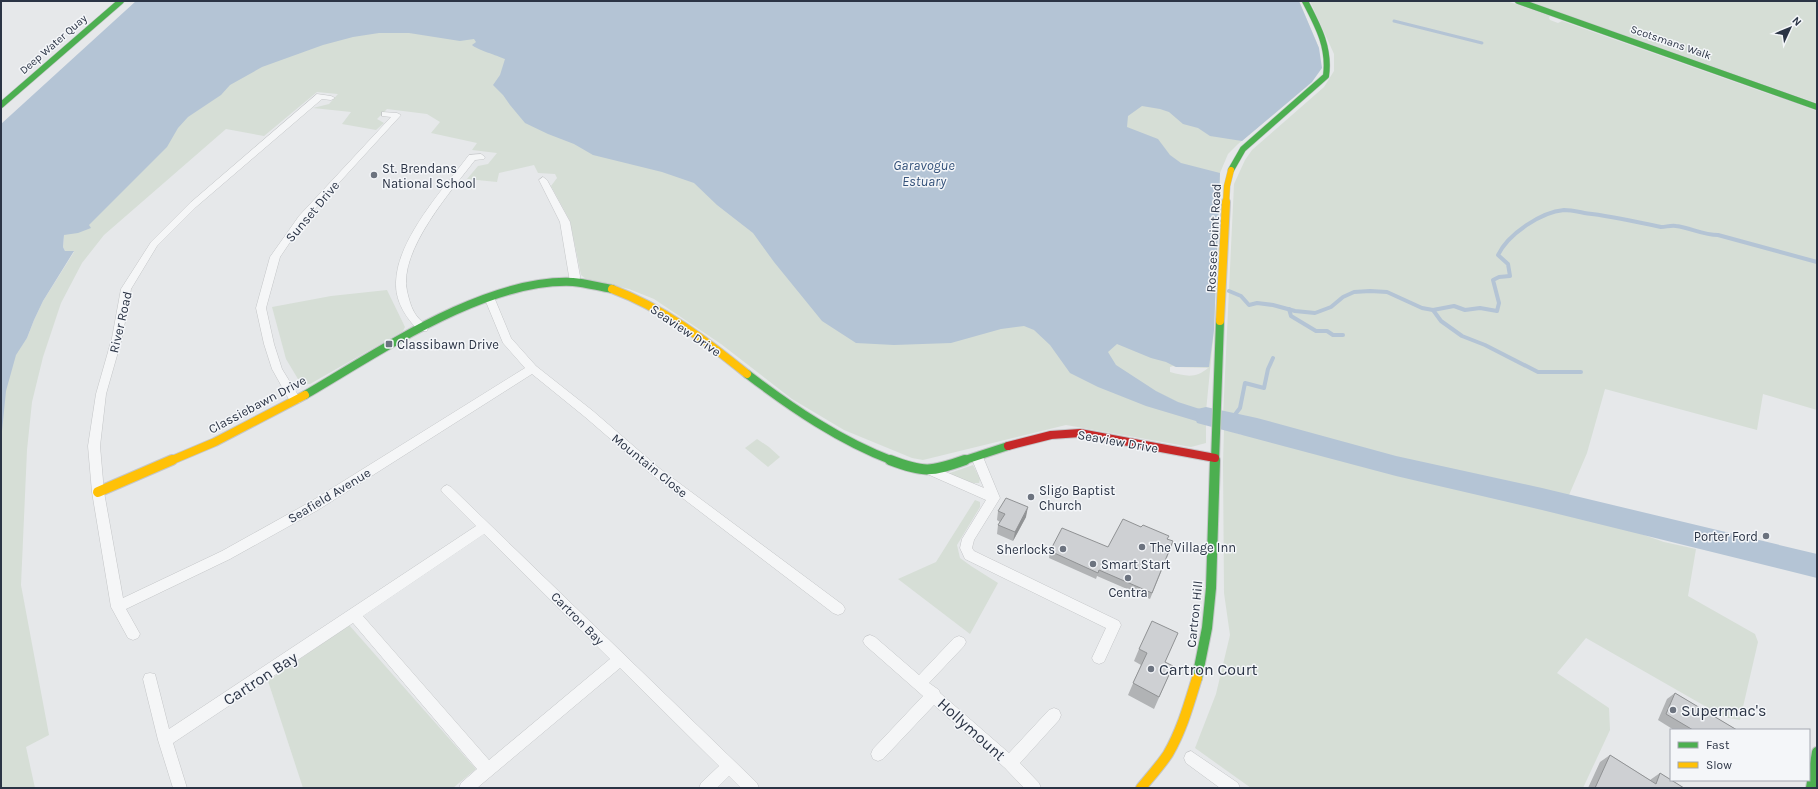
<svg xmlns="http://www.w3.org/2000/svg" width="1818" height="789" viewBox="0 0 1818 789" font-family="Karla,sans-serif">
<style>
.green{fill:#d6ded6;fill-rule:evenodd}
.water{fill:#b4c4d5}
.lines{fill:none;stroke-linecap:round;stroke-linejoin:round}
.stream-far1{stroke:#b4c4d5;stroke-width:3}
.stream{stroke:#b4c4d5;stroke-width:4}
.river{fill:#b4c4d5;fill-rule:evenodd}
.street-casing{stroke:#c4c6c8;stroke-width:1}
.fast-far2-casing{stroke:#c4c6c8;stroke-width:7}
.fast-far1-casing{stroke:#c4c6c8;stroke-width:10}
.fast-casing{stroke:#c4c6c8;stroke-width:12}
.slow-far2-casing{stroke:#c4c6c8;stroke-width:7}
.slow-far1-casing{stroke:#c4c6c8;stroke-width:10}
.slow-casing{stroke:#c4c6c8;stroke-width:12}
.jam-casing{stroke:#c4c6c8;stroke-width:10}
.street{fill:#f5f6f7;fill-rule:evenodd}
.fast-far2{stroke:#4caf50;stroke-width:6}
.fast-far1{stroke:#4caf50;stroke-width:8}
.fast{stroke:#4caf50;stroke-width:10}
.slow-far2{stroke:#ffc107;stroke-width:6}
.slow-far1{stroke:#ffc107;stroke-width:8}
.slow{stroke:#ffc107;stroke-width:10}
.jam{stroke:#c62828;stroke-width:8}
.wall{fill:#b1b3b5}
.shaded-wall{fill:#909294}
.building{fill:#ced0d3;stroke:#909294}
.poi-dot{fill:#6c737f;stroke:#f4f6f9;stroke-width:1.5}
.labels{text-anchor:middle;stroke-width:3;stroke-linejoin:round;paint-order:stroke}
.far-street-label{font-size:11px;fill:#2b3445;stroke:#f4f6f9}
.poi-label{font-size:13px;fill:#2b3445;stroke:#f4f6f9;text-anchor:start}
.street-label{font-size:13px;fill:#2b3445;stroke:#f4f6f9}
.water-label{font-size:14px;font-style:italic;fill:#34527a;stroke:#f4f6f9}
.near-poi-label{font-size:16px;fill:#2b3445;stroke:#f4f6f9;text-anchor:start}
.near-street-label{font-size:16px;fill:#2b3445;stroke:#f4f6f9}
</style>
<rect width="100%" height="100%" fill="#e6e8ea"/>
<!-- green -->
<g class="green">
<path d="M259,1H1299L1319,48L1312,82L1238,144L1228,154L1220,173L1214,330L1206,411V443L1191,447L1066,425L923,460L912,458L844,430L792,399L721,344L654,299L629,289L586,279L581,275L570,221L551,186L557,178L555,174L538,173L534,165L499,173L497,182L467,179L478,166L488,164L497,153L472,150L477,143L431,133L440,122L427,114L387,109L377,119L384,123L376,130L342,124L351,112L313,108L329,104L338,94L317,92L264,136L226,129L104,235L82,263L61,303L43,357L32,402L27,450L21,585L49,735L26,747L35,788H1V375L27,338L34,320L43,301L74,252L65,251L63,247L64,235ZM1173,366L1176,367L1208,368C1195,379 1186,376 1170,372V367Z"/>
<polygon points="1310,1 1507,1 1550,16 1549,18 1550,20 1558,23 1562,21 1817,111 1817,410 1763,394 1757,430 1605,389 1587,453 1569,495 1562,500 1391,463 1283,429 1274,429 1223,417 1234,184 1245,160 1252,150 1324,87 1334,71 1334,54"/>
<polygon points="1525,1 1817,1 1817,103"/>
<polygon points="387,290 405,327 403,331 310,384 301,384 286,359 272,307 331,296"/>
<polygon points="1224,429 1242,435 1254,433 1329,454 1357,464 1380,467 1440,482 1578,512 1664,542 1696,549 1688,596 1755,634 1758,642 1740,720 1724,717 1586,638 1557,673 1609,708 1610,730 1583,788 1251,788 1195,748 1216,694 1230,635 1224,593 1223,463"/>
<polygon points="757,439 769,447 780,457 768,467 745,448"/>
<polygon points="973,465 980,479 979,483 973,483 947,474"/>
<polygon points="975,500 980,502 980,507 957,545 960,558 971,566 998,583 970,634 898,579 936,562"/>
<polygon points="349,625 476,769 453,788 303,788 268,681"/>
</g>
<!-- water -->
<path class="water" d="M136,1H1299L1319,48L1322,68L1312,82L1242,141L1210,136L1198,128L1183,124L1169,112L1160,109L1142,106L1128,116L1127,127L1158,139L1170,155L1181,163L1220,173L1214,330L1209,367H1176L1166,362L1151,358L1117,344L1108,352L1116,365L1156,391L1178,402L1206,411V424L1146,406L1098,387L1070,373L1050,345L1034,330L1024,326L1001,329L951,343L894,345L856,343L822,321L774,262L753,233L717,205L694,183L662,172L593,155L574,144L548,134L525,123L510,105L503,95L493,85L500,75L505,59C498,56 476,49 472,45L476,42L474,39L460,41L409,33H379L353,37L323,45L262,67L230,85L221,95L188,117L178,128L167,147L89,225L91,228L78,233L64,235L63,247L65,251H74L43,301L34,320L27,338L16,355L6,391L1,441V124Z"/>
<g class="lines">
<!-- stream-far1 -->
<polyline class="stream-far1" points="1394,21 1482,43"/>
<!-- stream -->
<g class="stream">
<path d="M1229,291L1241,296L1249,305L1257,303L1273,305L1295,311L1315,313L1331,307L1343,297L1354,292L1370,291L1387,292L1422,308L1433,310L1454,306L1465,310L1480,308L1497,311L1499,303L1493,280L1499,277L1510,276L1508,264L1498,255C1508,234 1541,212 1564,210C1573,210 1583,213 1592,214C1615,217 1638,222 1661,227C1666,227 1671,225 1676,226C1691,228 1703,235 1718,235L1817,262"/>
<polyline points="1289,309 1291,316 1316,331 1327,331 1333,335 1343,335"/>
<polyline points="1433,310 1441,321 1462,336 1485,345 1538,372 1581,372"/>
<polyline points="1230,421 1240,408 1245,383 1264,388 1268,369 1273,358"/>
</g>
<!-- river -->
<polygon class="river" points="1206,407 1257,418 1396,456 1542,488 1817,554 1817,578 1542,510 1396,476 1197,423 1194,416 1197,409"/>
<defs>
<g id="street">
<polygon points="317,94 331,96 335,98 331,100 322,99 196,207 157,246 131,289 122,338 106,394 100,446 104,492 123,598 222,551 310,502 525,368 503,343 484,297 489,294 494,297 511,338 536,366 593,411 659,468 843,605 845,609 843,613 838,615 833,613 651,474 585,417 532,374 318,510 230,559 126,609 140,634 138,638 133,640 128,638 111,607 92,492 88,446 96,394 112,338 121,289 151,242 190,203"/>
<polygon points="382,112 397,113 401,115 305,220 280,257 266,308 274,344 282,369 301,400 299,403 291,403 272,369 264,344 256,308 270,257 299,216 391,117 382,116"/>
<path d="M481,154L485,157L484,159L475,160C452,190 398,251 407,291C409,299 411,308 416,315C419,320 425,323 428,328L427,331H419C406,318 395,301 396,282C397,239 444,188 469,155Z"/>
<polygon points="543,177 547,180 570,222 580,276 579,284 575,285 570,282 560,222 539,180"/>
<polygon points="977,452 981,454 983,457 1000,498 974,540 972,548 974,551 1119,621 1121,625 1104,662 1099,664 1094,662 1092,658 1106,628 965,559 960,548 962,539 986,500 925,473 923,470 925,467 929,465 984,488 971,457 973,454"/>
<path d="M447,485L451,487L757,783L759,788H741L729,776L717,788H699L701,783L719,766L620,668L477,788H459L461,783L477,769L353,623L173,743L187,788H173L158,740L143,679L145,674L150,673L155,674L169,729L476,526L443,493L441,490L443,487ZM484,534L610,659L489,760L363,616Z"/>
<polygon points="870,635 875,637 919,675 954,638 959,636 964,638 966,642 964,646 929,683 939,690 940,693 1009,753 1049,710 1054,708 1059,710 1061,715 1059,720 1020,763 1039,783 1041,788 1024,788 1005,768 934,705 883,759 878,761 873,759 871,754 873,749 923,696 865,645 863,641 865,637"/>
<polygon points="1191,751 1238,783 1240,788 1220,788 1186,763 1184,758 1186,753"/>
</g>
<g id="fast-far2">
<polyline points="1518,1 1817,107"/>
<polyline points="1,105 121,1"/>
<path d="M1231,170L1243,149L1326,76C1330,48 1318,26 1305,1"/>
</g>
<g id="fast-far1">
<path d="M747,374C792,408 840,441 893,461"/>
<path d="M305,395C379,352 485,278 573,282C586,283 599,287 612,289"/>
<polyline points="962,461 1008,446"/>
<polyline points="1215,461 1220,321"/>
</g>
<g id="fast">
<path d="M890,460C924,473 931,472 965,460"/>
<polyline points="1197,678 1207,628 1211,588 1215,460"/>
<polyline points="1811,788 1817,752"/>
</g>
<polyline id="slow-far2" points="1226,203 1227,186 1231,170"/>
<g id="slow-far1">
<path d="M612,289C663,308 705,340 747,374"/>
<polyline points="1220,321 1226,202"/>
<polyline points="170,461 215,442 305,395"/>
</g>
<g id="slow">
<polyline points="98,492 172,460"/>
<path d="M1141,788C1150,777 1160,766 1168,754C1182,730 1189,704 1197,678"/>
</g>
<polyline id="jam" points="1008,446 1051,435 1080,433 1215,458"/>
</defs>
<!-- street casing -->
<use href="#street" class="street-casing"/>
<!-- fast-far2 casing -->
<use href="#fast-far2" class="fast-far2-casing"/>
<!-- fast-far1 casing -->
<use href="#fast-far1" class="fast-far1-casing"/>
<!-- fast casing -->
<use href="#fast" class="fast-casing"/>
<!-- slow-far2 casing -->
<use href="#slow-far2" class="slow-far2-casing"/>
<!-- slow-far1 casing -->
<use href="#slow-far1" class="slow-far1-casing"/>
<!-- slow casing -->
<use href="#slow" class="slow-casing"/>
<!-- jam casing -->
<use href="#jam" class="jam-casing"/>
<!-- street -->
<use href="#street" class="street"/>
<!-- fast-far2 -->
<use href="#fast-far2" class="fast-far2"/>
<!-- fast-far1 -->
<use href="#fast-far1" class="fast-far1"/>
<!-- fast -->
<use href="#fast" class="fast"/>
<!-- slow-far2 -->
<use href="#slow-far2" class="slow-far2"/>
<!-- slow-far1 -->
<use href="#slow-far1" class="slow-far1"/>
<!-- slow -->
<use href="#slow" class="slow"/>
<!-- jam -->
<use href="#jam" class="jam"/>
</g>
<!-- wall -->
<g class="wall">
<polygon points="998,511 1026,517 1013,541 997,534 998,525 1000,522 997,520"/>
<polygon points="1168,539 1171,548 1150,599 1097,576 1096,579 1049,558 1050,551 1108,547"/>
<polygon points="1139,649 1173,666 1154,709 1128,695 1141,665 1134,661"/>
<polygon points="1675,693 1737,730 1674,730 1658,720 1667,699"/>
<polygon points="1610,755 1650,780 1660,773 1684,788 1588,788 1600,762"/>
</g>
<!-- shaded-wall -->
<polygon class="shaded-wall" points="1028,507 1026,517 1013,541 1015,532"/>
<!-- building -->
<g class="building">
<polygon points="1006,498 1028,507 1015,532 998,525 1005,514 998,511"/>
<polygon points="1123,519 1141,527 1143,525 1169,536 1167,539 1173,541 1152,593 1099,570 1098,573 1050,551 1062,528 1108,547"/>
<polygon points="1152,621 1178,633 1165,662 1173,666 1159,697 1133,683 1147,653 1139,649"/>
<polygon points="1675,693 1737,730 1693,730 1666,714"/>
<polygon points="1610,755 1656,784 1660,773 1684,788 1595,788"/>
</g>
<!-- markers -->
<g class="poi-dot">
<circle cx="374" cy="175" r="4"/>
<rect x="385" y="340" width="8" height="8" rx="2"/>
<circle cx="1031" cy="497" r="4"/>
<circle cx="1766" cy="536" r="4"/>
<circle cx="1142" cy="547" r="4"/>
<circle cx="1063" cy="549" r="4"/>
<circle cx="1093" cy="564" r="4"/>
<circle cx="1128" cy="578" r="4"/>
<circle cx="1151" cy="669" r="4"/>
<circle cx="1673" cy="710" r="4"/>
</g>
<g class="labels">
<!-- far-street labels -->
<g class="far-street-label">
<text transform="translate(1671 42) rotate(19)" y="4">Scotsmans Walk</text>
<text transform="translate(53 44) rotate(-41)" y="4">Deep Water Quay</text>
</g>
<!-- poi labels -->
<g class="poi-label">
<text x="382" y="173">St. Brendans<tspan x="382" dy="15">National School</tspan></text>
<text x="397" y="349">Classibawn Drive</text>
<text x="1039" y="495">Sligo Baptist<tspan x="1039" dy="15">Church</tspan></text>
<text x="1758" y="541" text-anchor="end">Porter Ford</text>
<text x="1150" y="552">The Village Inn</text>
<text x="1055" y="554" text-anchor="end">Sherlocks</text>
<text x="1101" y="569">Smart Start</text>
<text x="1128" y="597" text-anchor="middle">Centra</text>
</g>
<!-- street labels -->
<g class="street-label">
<text transform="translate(312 211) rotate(-50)" y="5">Sunset Drive</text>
<text transform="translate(1213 238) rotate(-87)" y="5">Rosses Point Road</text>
<text transform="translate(120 322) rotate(-77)" y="5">River Road</text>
<text transform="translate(686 330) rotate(34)" y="5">Seaview Drive</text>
<text transform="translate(257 404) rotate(-28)" y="5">Classiebawn Drive</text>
<text transform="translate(1118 441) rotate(10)" y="5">Seaview Drive</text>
<text transform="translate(650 465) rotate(39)" y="5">Mountain Close</text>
<text transform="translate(329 495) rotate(-31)" y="5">Seafield Avenue</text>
<text transform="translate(1194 614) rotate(-84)" y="5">Cartron Hill</text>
<text transform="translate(578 618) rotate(45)" y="5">Cartron Bay</text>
</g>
<!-- water labels -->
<g class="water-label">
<text x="924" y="170">Garavogue<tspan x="924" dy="16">Estuary</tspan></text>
</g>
<!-- near-poi labels -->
<g class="near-poi-label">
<text x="1159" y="675">Cartron Court</text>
<text x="1681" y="716">Supermac's</text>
</g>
<!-- near-street labels -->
<g class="near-street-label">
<text transform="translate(260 678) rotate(-33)" y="6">Cartron Bay</text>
<text transform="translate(972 729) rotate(42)" y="6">Hollymount</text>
</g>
</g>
<!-- border -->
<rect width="1818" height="789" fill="none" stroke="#2b3445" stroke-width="4"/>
<!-- legend -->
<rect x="1670" y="729" width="140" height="52" fill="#f4f6f9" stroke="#a4a8b1"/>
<rect x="1678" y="742" width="20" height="6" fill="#4caf50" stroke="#a4a8b1"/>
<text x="1706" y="749" font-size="12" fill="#2b3445">Fast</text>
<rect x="1678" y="762" width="20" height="6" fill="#ffc107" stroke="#a4a8b1"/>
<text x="1706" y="769" font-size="12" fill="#2b3445">Slow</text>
<!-- north arrow -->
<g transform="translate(1790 28) rotate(46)" stroke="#f4f6f9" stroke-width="3" paint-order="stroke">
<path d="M0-3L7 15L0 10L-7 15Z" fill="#2b3445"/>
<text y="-6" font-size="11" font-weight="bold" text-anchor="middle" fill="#2b3445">N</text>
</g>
</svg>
